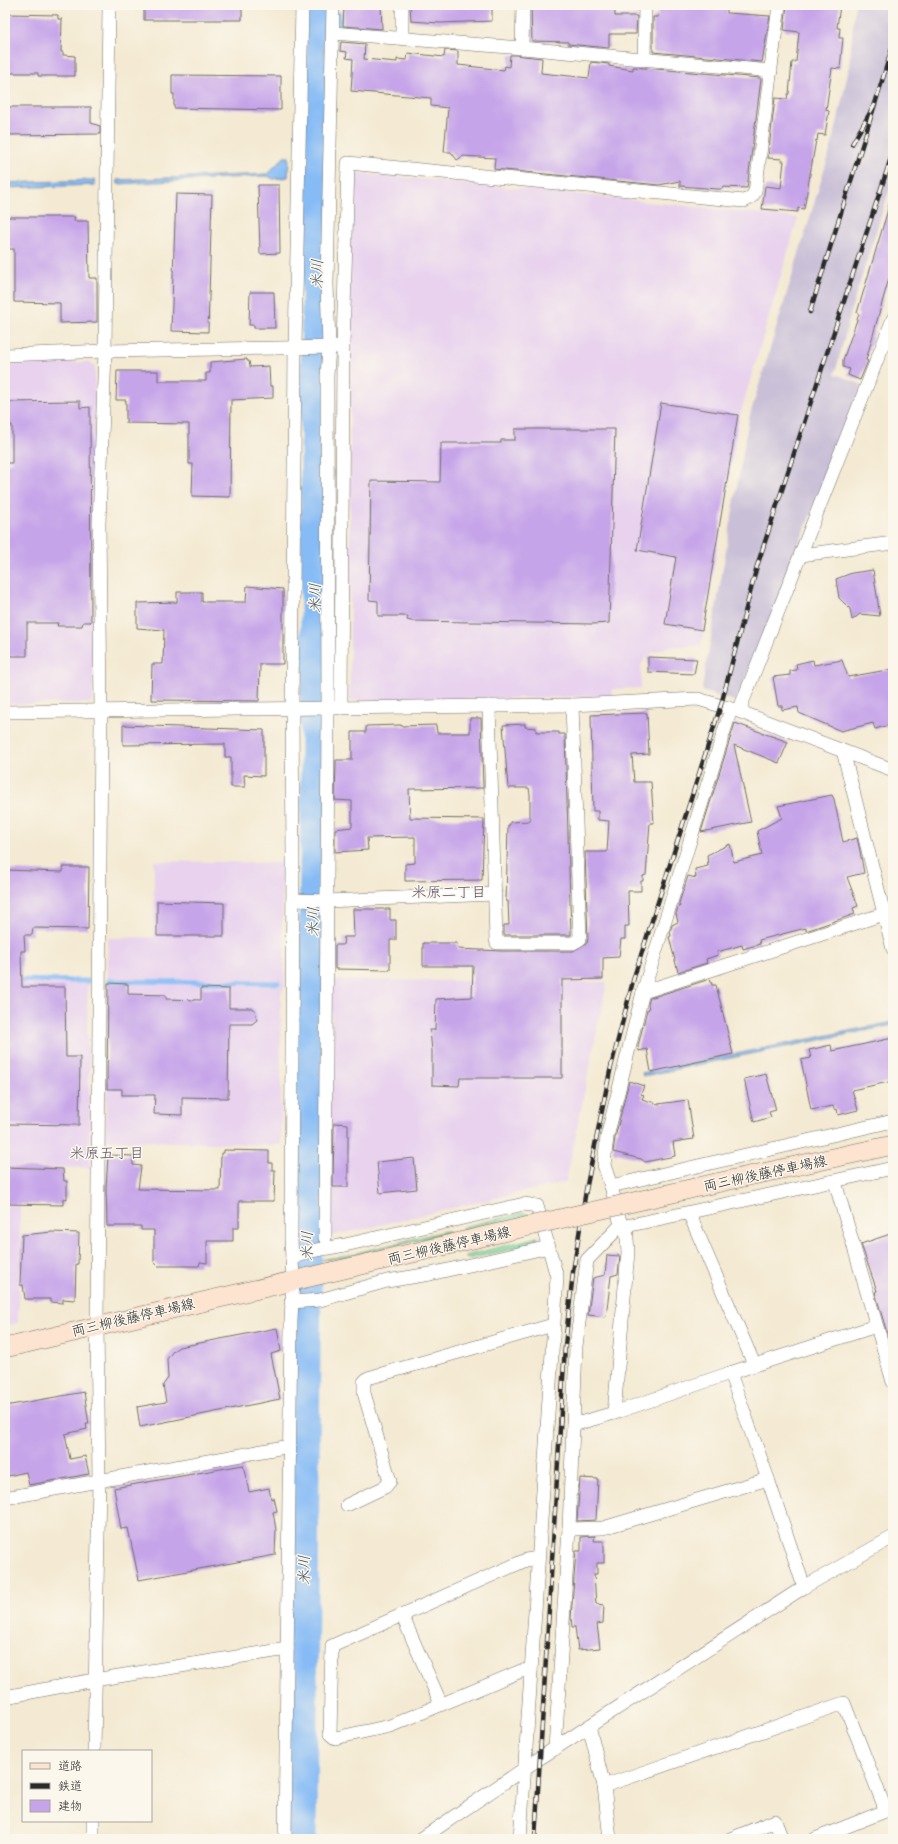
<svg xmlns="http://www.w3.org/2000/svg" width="898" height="1844" viewBox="0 0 898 1844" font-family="Pangolin,'Klee One',sans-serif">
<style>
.built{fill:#e8d2ee}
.industrial{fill:#c9bfd7}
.green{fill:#87e0a5;stroke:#598668}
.water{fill:#86bbf5;stroke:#587390}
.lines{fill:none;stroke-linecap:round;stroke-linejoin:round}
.stream{stroke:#86bbf5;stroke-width:5}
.river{stroke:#86bbf5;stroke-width:29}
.building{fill:#c6a4e9}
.street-casing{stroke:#716e66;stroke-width:14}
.secondary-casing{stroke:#716e66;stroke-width:20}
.street{stroke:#fff;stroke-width:13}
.secondary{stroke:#fde4d1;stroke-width:19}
.rail-casing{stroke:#2b2b2b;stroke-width:4.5}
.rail{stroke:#fbf7ec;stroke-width:3;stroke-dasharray:9;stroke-linecap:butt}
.secondary-bridge-casing{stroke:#716e66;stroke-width:20;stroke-linecap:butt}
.secondary-bridge{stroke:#fde4d1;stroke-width:19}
.labels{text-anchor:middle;stroke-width:3;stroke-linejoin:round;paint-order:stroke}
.street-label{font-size:14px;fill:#2b2b2b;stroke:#fbf7ec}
.water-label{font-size:15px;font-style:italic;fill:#465668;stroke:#fbf7ec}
.neighbourhood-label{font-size:15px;fill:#61556e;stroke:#fbf7ec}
</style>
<rect width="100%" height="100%" fill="#fbf7ec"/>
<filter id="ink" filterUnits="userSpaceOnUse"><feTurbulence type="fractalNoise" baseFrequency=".025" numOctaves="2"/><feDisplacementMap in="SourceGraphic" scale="8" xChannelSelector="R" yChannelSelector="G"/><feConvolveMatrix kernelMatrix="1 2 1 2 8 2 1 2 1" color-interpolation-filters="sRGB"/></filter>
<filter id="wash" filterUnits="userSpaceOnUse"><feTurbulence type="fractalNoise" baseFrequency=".012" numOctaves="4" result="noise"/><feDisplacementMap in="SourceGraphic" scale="16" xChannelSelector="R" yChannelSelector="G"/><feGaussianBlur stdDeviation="0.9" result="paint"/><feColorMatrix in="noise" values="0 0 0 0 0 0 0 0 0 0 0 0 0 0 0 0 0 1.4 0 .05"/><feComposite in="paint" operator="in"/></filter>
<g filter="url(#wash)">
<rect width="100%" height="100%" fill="#f4ead3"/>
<!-- built -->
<g class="built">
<polygon points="358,173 556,192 798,218 740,415 701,646 670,646 654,652 645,658 641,666 641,688 612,689 612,696 350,701 350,180"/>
<polygon points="90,362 95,367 93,700 89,703 5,704 5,365"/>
<polygon points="154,861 282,863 282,937 284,937 285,986 281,993 281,1145 106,1140 108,938 154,937"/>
<polygon points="332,980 607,982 566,1182 379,1225 378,1221 378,1226 329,1236"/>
<polygon points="5,982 88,983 87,1048 89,1049 90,1168 5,1166"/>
<polygon points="5,1205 20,1205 20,1268 18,1323 5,1326"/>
</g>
<!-- industrial -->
<polygon class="industrial" points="855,5 893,5 893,178 852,307 835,374 862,385 740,693 734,701 704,692 702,689 749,418 834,138 849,67"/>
<!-- green -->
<g class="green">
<polygon points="525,1213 532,1216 461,1231 463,1227"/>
<polygon points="446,1231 449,1233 344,1258 319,1260 345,1256"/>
<polygon points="538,1237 534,1244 467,1259 466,1256"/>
</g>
<!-- water -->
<g class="water">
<polygon points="284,157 289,157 288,177 273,179 268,176 118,184 117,180 267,174"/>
<polygon points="95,180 95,185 5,188 5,183"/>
<polygon points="893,1022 893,1025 643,1076 642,1073"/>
</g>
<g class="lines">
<!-- stream -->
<g class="stream">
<polyline points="339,28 339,14"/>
<polyline points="5,980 88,981"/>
<polyline points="108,981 278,983"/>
</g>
<!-- river -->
<polyline class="river" points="302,1839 306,1345 315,815 315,378 321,5"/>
</g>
<g id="blocks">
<!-- building -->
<g class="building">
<polygon points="144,5 242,6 242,20 144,20"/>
<polygon points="344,5 381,5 382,29 343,26"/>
<polygon points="410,5 492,5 492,21 440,23 411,21"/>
<polygon points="531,5 615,7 615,16 637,16 636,34 609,34 609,48 568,44 568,42 532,41"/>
<polygon points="657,5 727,5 727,13 770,16 762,62 653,52 653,17 658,17"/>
<polygon points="787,5 840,5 837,28 840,28 839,38 843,38 840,69 832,68 826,110 829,111 825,135 818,134 817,141 816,140 804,209 798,208 798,212 762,209 765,186 781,188 784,161 781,161 782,159 768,158 775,98 787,99 788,94 789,94 792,62 796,62 799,32 784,30"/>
<polygon points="8,14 58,15 58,19 62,19 61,52 63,52 63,55 75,56 75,76 38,76 38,73 8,73"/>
<polygon points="341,42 365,44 364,59 397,62 397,59 407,60 408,53 444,57 445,50 458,51 458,65 504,70 505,66 509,67 510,55 515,55 542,58 541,73 589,78 591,62 609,64 609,66 633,70 633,67 760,78 761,79 747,188 723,187 722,189 717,189 680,186 680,181 659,185 494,169 495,158 463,156 457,160 451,152 444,152 448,108 431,106 431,98 351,91 353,59 346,58 347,52 340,51"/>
<polygon points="172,75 281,76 281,110 174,108 174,94 172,94"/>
<polygon points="5,107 91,107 91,123 100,126 100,134 5,135"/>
<polygon points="258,185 279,185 280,253 260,254"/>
<polygon points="176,194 212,195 208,332 171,331"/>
<polygon points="890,203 893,204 893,279 889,278 866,360 868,361 860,380 848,375 850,369 843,367 843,360 859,314 857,313"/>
<polygon points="5,217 75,217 74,221 88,221 89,278 97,278 97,322 60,323 60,303 14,302 14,249 5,249"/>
<polygon points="250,292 274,292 275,328 254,328 254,325 249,325"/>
<polygon points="247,359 247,361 249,361 250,367 269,366 270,386 273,386 273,398 231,400 230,497 192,496 193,464 189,464 189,424 126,423 126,400 116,400 117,371 158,371 158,381 206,381 206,373 210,373 210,362"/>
<polygon points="80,401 80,408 90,407 91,622 83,622 82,626 57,626 58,623 27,623 27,656 5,656 5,463 12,463 12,425 5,425 5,402"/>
<polygon points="661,403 738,415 702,630 665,624 676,557 637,550"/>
<polygon points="515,429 615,429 609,623 593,624 411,621 407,620 408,616 378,616 378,601 369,600 371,481 440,482 441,443 501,443 501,440 515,440"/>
<polygon points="873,570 880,616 860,614 852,620 850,609 839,598 836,579 852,573"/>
<polygon points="247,586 283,589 283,664 260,664 259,701 151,700 152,664 163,664 164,630 137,628 137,603 177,602 177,592 202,592 202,602 246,602"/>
<polygon points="648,657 697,659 694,674 648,672"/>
<polygon points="813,660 814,665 842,660 848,677 893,669 893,724 875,729 873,723 841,731 799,713 798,707 782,710 782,706 778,706 773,677 790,675 790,671 797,670 796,664"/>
<polygon points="647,713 649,754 632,755 634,782 651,782 654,823 650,823 646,875 643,876 643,881 641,881 641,891 628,891 629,926 625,926 625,939 621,939 619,957 603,958 603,979 562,980 562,1078 460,1078 459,1086 432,1085 432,1051 430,1030 435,1030 436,999 472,997 473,966 423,966 423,943 457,943 458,949 502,951 573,951 587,943 588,939 585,852 607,852 609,821 598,820 598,811 593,811 591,715"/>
<polygon points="470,718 481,718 483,788 409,789 410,818 484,819 482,880 405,881 405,864 415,863 415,837 367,838 368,850 335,852 335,829 352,827 352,801 335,800 336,760 352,760 352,732 366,732 366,726 401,725 401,726 436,725 437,733 470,733"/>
<polygon points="735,723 788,742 779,763 734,745 751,822 701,832"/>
<polygon points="525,724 525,727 536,728 536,732 559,732 559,734 565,734 571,935 504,935 504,925 509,925 508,901 506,901 508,825 510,825 510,822 530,821 530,794 529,788 508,788 503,725"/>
<polygon points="123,725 264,730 264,776 244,775 245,787 231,787 231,757 225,757 225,744 123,745"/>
<polygon points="832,795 834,799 843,842 857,838 860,851 864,873 847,877 858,906 853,908 855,914 806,931 806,928 759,940 760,944 743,949 742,945 717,952 718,955 706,959 707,963 678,972 669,937 671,936 670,932 672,925 678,922 676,914 678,907 680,907 679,903 688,876 696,878 695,869 708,866 707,855 730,844 734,862 762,855 757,831 782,818 778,806"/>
<polygon points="63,867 89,867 88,929 33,928 32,935 24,935 25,951 21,951 22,987 65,987 66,1057 80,1057 79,1125 5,1124 5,870 63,872"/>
<polygon points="157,901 224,903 224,936 157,936"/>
<polygon points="353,909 390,909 390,920 396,920 396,940 390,940 390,970 335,969 335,945 343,945 344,937 354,937"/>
<polygon points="710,979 712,985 716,985 733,1054 651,1072 647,1049 639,1051 638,1046 647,1010 649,1009 648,1004 650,998"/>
<polygon points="108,983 128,984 128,994 166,995 166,999 201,1000 201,988 229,989 229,1008 251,1008 255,1010 257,1020 252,1024 229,1024 228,1098 182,1097 182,1115 154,1114 155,1095 122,1095 122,1089 107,1089"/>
<polygon points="893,1038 893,1081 852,1090 858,1110 838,1115 837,1109 835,1110 833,1106 811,1110 801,1060 811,1058 809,1050 831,1045 832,1051"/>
<polygon points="766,1074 776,1110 769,1112 771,1117 754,1122 744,1079"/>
<polygon points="629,1081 644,1086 641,1094 644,1095 642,1099 658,1104 688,1100 694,1139 673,1142 675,1156 645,1162 641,1159 613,1152 615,1138"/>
<polygon points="334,1123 348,1124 348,1187 333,1187"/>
<polygon points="224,1150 269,1151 269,1163 272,1163 272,1170 275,1170 274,1201 239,1201 239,1228 233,1228 233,1241 207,1241 207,1263 200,1262 199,1266 158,1266 154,1262 154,1230 141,1230 141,1226 107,1226 106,1188 108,1155 133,1156 133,1165 141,1166 138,1189 220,1190 221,1153 224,1153"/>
<polygon points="414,1158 417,1189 380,1193 377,1162"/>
<polygon points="5,1167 63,1169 64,1181 67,1181 67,1199 63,1198 63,1205 5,1204"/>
<polygon points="52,1232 79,1233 78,1264 76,1264 75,1300 63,1299 63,1303 51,1302 51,1299 25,1299 23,1285 20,1285 22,1235"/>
<polygon points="893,1233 893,1353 875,1292 877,1291 861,1244"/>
<polygon points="607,1255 620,1256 618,1274 611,1276 606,1317 588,1315 593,1278 605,1275"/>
<polygon points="277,1328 281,1351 271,1354 280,1399 140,1427 137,1407 166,1402 163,1385 168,1378 167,1359 173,1351 179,1347"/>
<polygon points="84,1392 89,1424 86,1424 87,1429 65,1434 70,1459 85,1456 89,1474 29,1485 26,1472 8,1476 7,1466 5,1466 5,1432 8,1431 5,1406"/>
<polygon points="243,1465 249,1492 269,1488 271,1499 274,1498 277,1511 273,1512 276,1530 275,1555 139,1580 128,1528 121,1529 114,1488"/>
<polygon points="580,1478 598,1479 596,1520 577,1521"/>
<polygon points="595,1536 594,1541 604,1541 604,1563 597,1563 597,1574 594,1574 596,1604 604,1605 603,1623 597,1624 600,1648 578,1650 575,1627 572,1627 571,1618 576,1551 581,1551 581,1537"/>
</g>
</g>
</g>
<g filter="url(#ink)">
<use href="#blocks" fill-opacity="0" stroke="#716e66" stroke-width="1"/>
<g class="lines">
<defs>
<g id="street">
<polyline points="333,33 522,48 771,71"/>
<polyline points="402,37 402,5"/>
<polyline points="522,48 523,5"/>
<polyline points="644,60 645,5"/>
<polyline points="5,355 105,351 337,347"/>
<polyline points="801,555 893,543"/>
<polyline points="489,706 496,940 497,943 573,943 580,939 572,705"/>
<path d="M341,708L343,347L348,163L744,201C753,197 755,194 756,185L779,5"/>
<polyline points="731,709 643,992 893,911"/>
<polyline points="739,711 893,319"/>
<polyline points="5,712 572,705 698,699 738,711 893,770"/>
<polyline points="843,751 893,949"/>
<polyline points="293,900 327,901 495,894"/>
<polyline points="893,1121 611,1186 621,1225 626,1226 893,1168"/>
<polyline points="835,1182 893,1382"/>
<polyline points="611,1186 604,1165 607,1137 643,992"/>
<polyline points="689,1213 754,1364"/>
<polyline points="325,1238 328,708 327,376 329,347 327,284 333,5"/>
<polyline points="292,1258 311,1251 345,1245 524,1204 537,1206 557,1277 520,1839"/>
<polyline points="291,1302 320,1300 387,1281 430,1274 549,1247"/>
<polyline points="730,1373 876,1326"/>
<polyline points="614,1413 730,1373 768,1479"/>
<polyline points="573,1425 576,1346 587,1260 621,1225"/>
<polyline points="5,1498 290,1446"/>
<polyline points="347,1505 385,1487 390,1481 364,1393 364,1382 368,1378 553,1325"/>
<polyline points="569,1529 603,1528 768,1479 804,1587"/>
<polyline points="402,1615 441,1704"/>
<polyline points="531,1670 521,1671 390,1726 335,1738 330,1734 332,1646 526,1560 538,1558"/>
<polyline points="5,1697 94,1680 287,1649"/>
<polyline points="589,1726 604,1786 610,1839"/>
<polyline points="555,1749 569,1529 573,1425 614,1413 628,1252 626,1226"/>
<polyline points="94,1751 99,1481 97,1326 101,710 99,524 105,351 109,5"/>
<polyline points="604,1786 844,1703 886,1811"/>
<polyline points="93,1839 93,1821"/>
<polyline points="285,1839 291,1321 293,1280 291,1238 293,863 292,709 295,347 302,5"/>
<polyline points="421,1839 540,1758 804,1587 893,1537"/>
<polyline points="730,1839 775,1821 782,1839"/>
<polyline points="815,1839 893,1808"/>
</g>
<g id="secondary">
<polyline points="716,1183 893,1145"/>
<polyline points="5,1348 447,1245"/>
</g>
</defs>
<!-- street casing -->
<use href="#street" class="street-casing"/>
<!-- secondary casing -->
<use href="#secondary" class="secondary-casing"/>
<!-- street -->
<use href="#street" class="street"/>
<!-- secondary -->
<use href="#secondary" class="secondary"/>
<defs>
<g id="rail">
<polyline points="852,144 875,104 893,45"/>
<polyline points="810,312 875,104"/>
<polyline points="535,1839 565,1346 573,1272 586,1190 610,1071 634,977 721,705 757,566 893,152"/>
</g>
</defs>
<!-- rail casing -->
<use href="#rail" class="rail-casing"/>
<!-- rail -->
<use href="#rail" class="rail"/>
<defs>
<polyline id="secondary-bridge" points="447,1245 716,1183"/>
</defs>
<!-- secondary-bridge casing -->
<use href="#secondary-bridge" class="secondary-bridge-casing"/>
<!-- secondary-bridge -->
<use href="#secondary-bridge" class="secondary-bridge"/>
</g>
</g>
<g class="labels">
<!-- street labels -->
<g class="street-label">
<text transform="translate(765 1173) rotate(-12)" y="5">両三柳後藤停車場線</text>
<text transform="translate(449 1245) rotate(-13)" y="5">両三柳後藤停車場線</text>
<text transform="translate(133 1317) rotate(-13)" y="5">両三柳後藤停車場線</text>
</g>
<!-- water labels -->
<g class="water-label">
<text transform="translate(317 274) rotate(-89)" y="5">米川</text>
<text transform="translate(315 598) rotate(-90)" y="5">米川</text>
<text transform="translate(313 922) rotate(-89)" y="5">米川</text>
<text transform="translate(307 1246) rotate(-89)" y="5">米川</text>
<text transform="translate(304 1570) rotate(-90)" y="5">米川</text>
</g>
<!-- neighbourhood labels -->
<g class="neighbourhood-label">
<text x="449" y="897">米原二丁目</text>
<text x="107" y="1158">米原五丁目</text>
</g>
</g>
<!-- margin -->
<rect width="898" height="1844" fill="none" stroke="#fbf7ec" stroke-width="20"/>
<!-- legend -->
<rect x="22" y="1750" width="130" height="72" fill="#fbf7ec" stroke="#a8a59f"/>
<rect x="30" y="1763" width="20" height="6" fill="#fde4d1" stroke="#a8a59f"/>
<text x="58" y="1770" font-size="12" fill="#2b2b2b">道路</text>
<rect x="30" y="1783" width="20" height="6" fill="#2b2b2b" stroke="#a8a59f"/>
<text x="58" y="1790" font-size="12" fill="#2b2b2b">鉄道</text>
<rect x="30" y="1800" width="20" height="12" fill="#c6a4e9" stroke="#a8a59f"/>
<text x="58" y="1810" font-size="12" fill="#2b2b2b">建物</text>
</svg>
